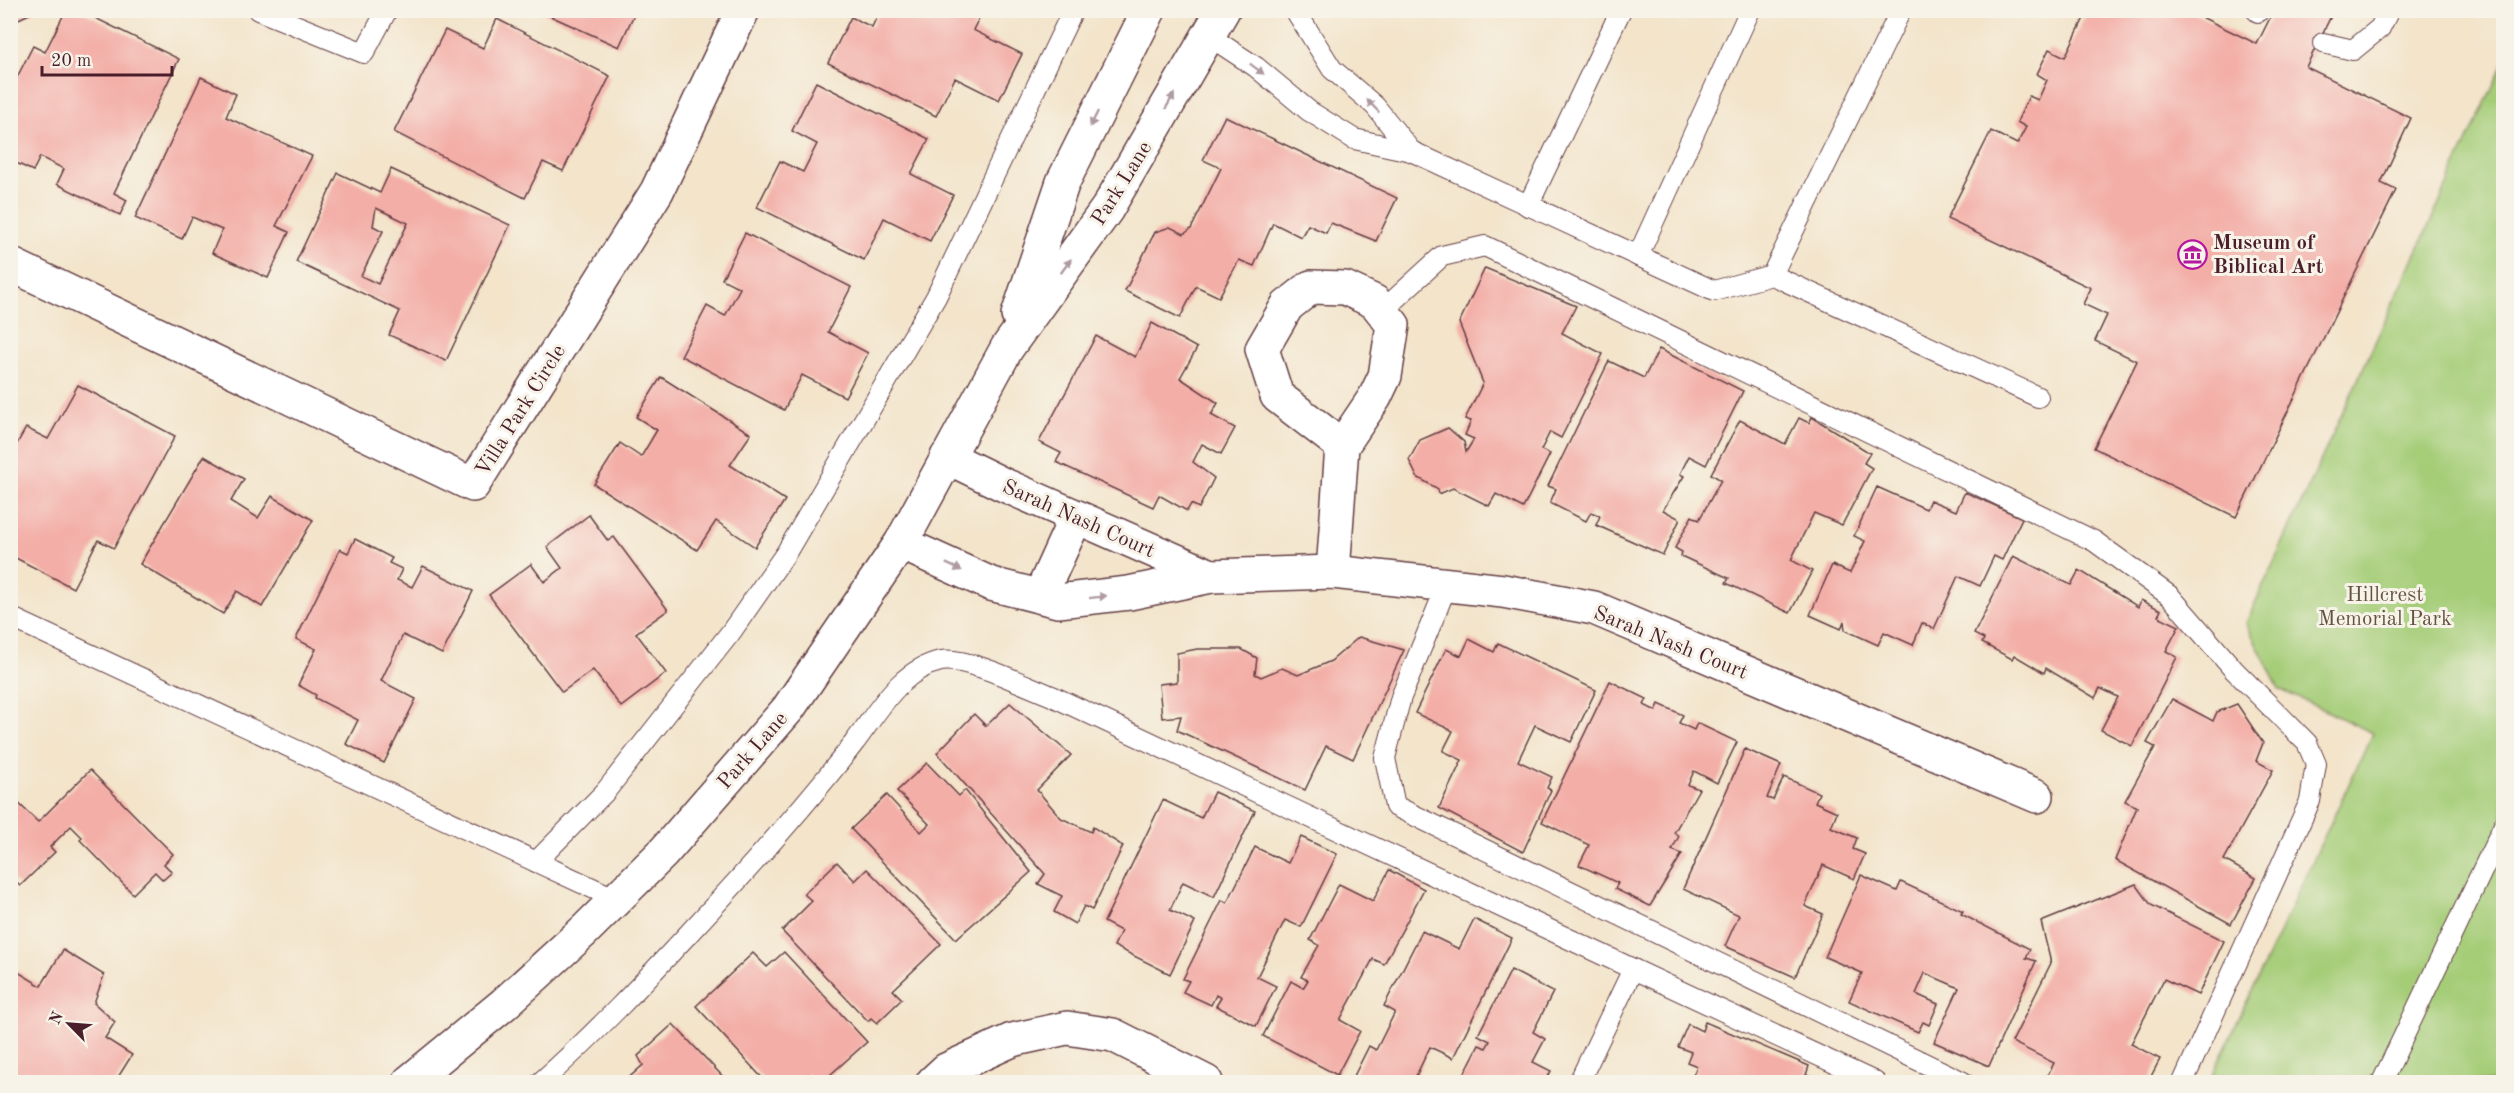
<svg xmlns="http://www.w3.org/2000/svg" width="2514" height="1093" viewBox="0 0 2514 1093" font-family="'Old Standard TT',serif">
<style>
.green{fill:#a5cd78;stroke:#787652;stroke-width:1.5}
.building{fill:#f3aea7;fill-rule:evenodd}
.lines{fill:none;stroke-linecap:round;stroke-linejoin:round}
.service-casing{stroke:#633d43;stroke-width:22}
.minor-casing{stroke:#633d43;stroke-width:36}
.tertiary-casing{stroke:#633d43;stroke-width:36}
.service{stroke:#fff;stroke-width:20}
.minor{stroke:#fff;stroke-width:33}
.tertiary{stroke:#fff;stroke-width:33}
.oneway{fill:#ae9aa0}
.labels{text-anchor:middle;stroke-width:6;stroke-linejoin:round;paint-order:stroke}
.street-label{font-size:21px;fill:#4a1f2b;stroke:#f7f3e8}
.poi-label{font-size:21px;font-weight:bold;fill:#4a1f2b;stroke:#f7f3e8;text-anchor:start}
.park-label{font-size:21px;fill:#655342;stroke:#f7f3e8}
</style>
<rect width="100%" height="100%" fill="#f7f3e8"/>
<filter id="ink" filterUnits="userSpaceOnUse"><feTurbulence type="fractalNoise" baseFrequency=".0167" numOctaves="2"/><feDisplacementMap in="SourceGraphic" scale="12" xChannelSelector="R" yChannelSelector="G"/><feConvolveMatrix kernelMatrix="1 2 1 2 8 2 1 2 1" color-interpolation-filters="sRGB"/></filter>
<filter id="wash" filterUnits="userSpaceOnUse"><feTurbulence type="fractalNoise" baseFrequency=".008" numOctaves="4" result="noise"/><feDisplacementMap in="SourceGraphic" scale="24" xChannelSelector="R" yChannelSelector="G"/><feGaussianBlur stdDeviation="1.35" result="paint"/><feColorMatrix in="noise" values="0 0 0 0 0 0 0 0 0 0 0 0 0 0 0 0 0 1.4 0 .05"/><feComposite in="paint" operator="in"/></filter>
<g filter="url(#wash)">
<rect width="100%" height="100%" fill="#f3e4ca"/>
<!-- green -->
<polygon class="green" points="2503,64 2503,1082 2209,1082 2373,733 2279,689 2246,623"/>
<g id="blocks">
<!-- building -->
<g class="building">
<polygon points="10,10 38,10 10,23"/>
<polygon points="66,10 79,10 179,59 114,193 127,200 120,215 57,184 64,169 40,157 33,171 10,160 10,91 33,46 45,52"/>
<polygon points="537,10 636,10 619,47"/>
<polygon points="880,10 983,10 973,30 1022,54 999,100 955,78 936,116 828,63 851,17 872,27"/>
<polygon points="2088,10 2187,10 2257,44 2274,10 2334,10 2306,67 2411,118 2381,183 2396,190 2236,517 2094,448 2137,361 2095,341 2107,315 2083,304 2091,288 1947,219 1991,131 2017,144 2026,127 2017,122 2029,96 2038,100 2047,80 2037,74 2049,49 2065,57"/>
<polygon points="497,19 610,76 563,171 543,162 525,198 394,132 445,30 483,48"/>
<polygon points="201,77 236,94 226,117 312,156 276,226 289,232 268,278 212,253 222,230 192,217 182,239 135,218"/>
<polygon points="816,82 929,139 911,174 953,195 930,241 884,218 864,260 757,207 780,161 803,172 817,144 792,131"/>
<polygon points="1225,116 1397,198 1376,241 1331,223 1326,233 1308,225 1301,237 1273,223 1254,266 1239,260 1219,297 1196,286 1180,318 1125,291 1155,232 1170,227 1184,234 1191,229 1221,168 1203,160"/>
<path d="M391,169L510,225L446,361L389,335L400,311L296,262L338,173L380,193ZM376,208L408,223L378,284L361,276L383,231L373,226Z"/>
<polygon points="745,233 851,287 828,332 868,353 845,397 802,375 784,410 681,356 707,306 725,316 740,288 722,279"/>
<polygon points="1485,268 1576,306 1562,333 1603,354 1561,438 1550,432 1541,450 1550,454 1523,508 1496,494 1489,506 1453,488 1439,494 1438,489 1417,477 1409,460 1420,440 1448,428 1464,442 1466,452 1474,439 1465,435 1471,421 1465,419 1483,383 1459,323"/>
<polygon points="1152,323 1197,348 1180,378 1218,403 1211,415 1235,428 1221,454 1202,444 1193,462 1214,478 1199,508 1191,504 1187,511 1159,495 1153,507 1056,462 1061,453 1039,442 1096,336 1135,357"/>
<polygon points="1659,349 1743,391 1706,465 1689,456 1680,474 1684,476 1663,510 1680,519 1663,555 1596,525 1600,516 1591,512 1586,521 1550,503 1556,489 1548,486 1609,361 1644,378"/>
<polygon points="661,377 751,434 730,465 785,500 755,547 716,521 697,550 594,484 620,443 641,457 657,430 636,417"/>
<polygon points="78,385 175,436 114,548 98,540 73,588 10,555 10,456 26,428 48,439"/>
<polygon points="1812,417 1870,453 1864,463 1872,468 1842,525 1814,513 1791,560 1812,571 1790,613 1726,583 1729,578 1681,556 1682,552 1675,548 1692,516 1699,520 1721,480 1711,474 1740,420 1785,444 1799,418 1809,423"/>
<polygon points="204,456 244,479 231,501 258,518 272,496 313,520 262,607 237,591 223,614 140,564"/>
<polygon points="1877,487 1926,509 1930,500 1956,511 1965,492 2022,518 2002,560 1994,556 1980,586 1958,576 1934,629 1922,623 1913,645 1884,632 1878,645 1845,630 1844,621 1841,629 1810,615 1832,565 1850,573 1865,541 1854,536"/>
<polygon points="589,515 608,541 614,537 668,610 636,633 666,673 621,707 593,670 562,692 489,595 531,564 544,582 562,568 547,547"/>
<polygon points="355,539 392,558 389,563 402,569 397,580 412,587 423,566 473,591 442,654 403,635 381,681 416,699 384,763 346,744 358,720 315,698 316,695 298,685 316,649 296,639 340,549 348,553"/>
<polygon points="2013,556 2071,585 2079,570 2138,607 2141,600 2161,610 2158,616 2179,626 2166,651 2177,657 2132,746 2101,730 2118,697 2100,688 2095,698 2046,668 2044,673 2014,655 2012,659 1982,643 1984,639 1974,634"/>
<polygon points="1359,637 1404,650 1353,759 1326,746 1305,790 1177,730 1181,716 1162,718 1159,684 1177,682 1177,653 1197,649 1241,649 1257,658 1255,674 1261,677 1282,668 1298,675 1331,661"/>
<polygon points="1469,639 1494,652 1498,643 1596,690 1571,742 1535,725 1518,761 1552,777 1547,788 1551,790 1523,852 1439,808 1462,760 1443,751 1453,731 1415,713 1446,649 1461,656"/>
<polygon points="1610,681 1647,699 1644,705 1656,711 1659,704 1683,715 1679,723 1694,730 1697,723 1737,742 1717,783 1694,771 1688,785 1699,789 1674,833 1679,836 1672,850 1682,854 1650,906 1615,889 1618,883 1579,865 1589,845 1542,822"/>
<polygon points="2172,699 2213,721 2217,712 2237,704 2263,743 2256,761 2273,770 2224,860 2256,878 2231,924 2115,860 2137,807 2125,801 2155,747 2147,743"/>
<polygon points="1010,703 1071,755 1037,790 1061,818 1091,832 1093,827 1123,846 1092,910 1084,906 1075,924 1054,912 1062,896 1038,884 1045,874 937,753 974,714 986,726"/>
<polygon points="1745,749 1781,765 1767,798 1773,800 1784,777 1819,793 1815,802 1837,812 1831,827 1857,838 1853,849 1865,854 1854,879 1823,865 1805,906 1823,914 1795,977 1725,946 1739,915 1683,889"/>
<polygon points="927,763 959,796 965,790 1031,872 956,939 851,829 887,795 921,832 929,824 897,791"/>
<polygon points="90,770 173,854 164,864 172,872 163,880 155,872 133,894 80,840 82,837 71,826 50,847 55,852 20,886 10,877 10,795 38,822"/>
<polygon points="1214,792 1255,811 1214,897 1183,882 1170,910 1195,922 1170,974 1114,946 1121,931 1104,922 1163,800 1201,818"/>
<polygon points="1301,837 1337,854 1301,927 1285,920 1257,977 1276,986 1256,1026 1216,1006 1221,998 1216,995 1211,1005 1183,992 1189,981 1183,979 1222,900 1227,903 1255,847 1288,863"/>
<polygon points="837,862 855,881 867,869 941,944 893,990 902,999 877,1023 871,1018 868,1021 782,931 812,901 804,894"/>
<polygon points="1389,870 1424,889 1384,964 1373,959 1340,1020 1360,1031 1337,1075 1263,1036 1291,981 1303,988 1308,980 1301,977 1319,945 1310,940 1339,884 1373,901"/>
<polygon points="1861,875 1897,891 1901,882 1963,911 1961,914 2030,949 2026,958 2036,961 1989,1066 1934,1042 1959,988 1925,973 1916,994 1938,1004 1929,1025 1923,1022 1918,1032 1849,1001 1862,973 1825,957"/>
<polygon points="2136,884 2151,905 2224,941 2198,995 2164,979 2131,1044 2160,1059 2148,1082 2044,1082 2054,1063 2012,1042 2051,963 2041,922"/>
<polygon points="1474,919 1512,938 1453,1058 1430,1047 1416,1076 1428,1082 1351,1082 1369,1046 1376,1050 1395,1012 1384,1006 1422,931 1459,949"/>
<polygon points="63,950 104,975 94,1003 115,1022 105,1038 132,1055 115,1082 14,1082 10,1080 10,967 41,986"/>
<polygon points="784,952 867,1042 822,1082 816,1082 808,1074 799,1082 766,1082 696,1006 753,953 767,967"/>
<polygon points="1511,970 1553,992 1533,1032 1545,1039 1533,1062 1551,1071 1545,1082 1460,1082 1479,1045 1486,1048 1490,1041 1478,1035"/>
<polygon points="1705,1022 1809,1066 1806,1075 1826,1082 1690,1082 1697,1066 1687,1062 1691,1052 1678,1047 1688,1024 1702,1031"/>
<polygon points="673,1024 728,1082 624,1082 643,1065 638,1056"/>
</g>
</g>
</g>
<g filter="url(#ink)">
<use href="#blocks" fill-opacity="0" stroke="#633d43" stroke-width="1.5"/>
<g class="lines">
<defs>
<g id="service">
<polyline points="258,10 364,53 387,10"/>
<polyline points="1295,10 1332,69 1375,106 1411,151"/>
<polyline points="2256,10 2258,12"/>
<polyline points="1209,36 1256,67 1309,111 1354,139 1411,151 1714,291 1772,275 2038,397"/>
<polyline points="2323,43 2353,50 2380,28 2389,10"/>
<polyline points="1528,206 1621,10"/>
<polyline points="1638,256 1750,10"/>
<polyline points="1772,275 1901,10"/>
<polyline points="1382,311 1442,256 1485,246 2094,541 2170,596 2234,670 2307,743 2316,764 2310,801 2183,1082"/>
<polyline points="1447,585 1401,697 1385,758 1395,806 1963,1082"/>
<polyline points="10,617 616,899"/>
<polyline points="536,862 605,792 731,632 786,553 936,297 1073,10"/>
<polyline points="1633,969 1875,1082"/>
<path d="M541,1082C594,1035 643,983 691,931C748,870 803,809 854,743C878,712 899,670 941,661C966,656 1026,686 1052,696L1633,969L1579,1082"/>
<polyline points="2382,1082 2504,825"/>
</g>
<g id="minor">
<polyline points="10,264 473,485 657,191 743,10"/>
<polygon points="1311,287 1345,288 1375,302 1393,325 1385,376 1375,397 1342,446 1277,396 1262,349 1287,306"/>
<polyline points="947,457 1002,484 1211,576"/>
<polyline points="901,543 991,584 1058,601 1129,593 1211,576 1333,572 1503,591 1594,608 2037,796"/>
<polyline points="1333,572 1342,446"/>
<polyline points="1040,596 1076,517"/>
<polyline points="933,1082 946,1070 1012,1040 1067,1028 1113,1035 1206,1082"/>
</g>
<g id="tertiary">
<polyline points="1018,315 1063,182 1149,10"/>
<polyline points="409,1082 504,1004 584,931 663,853 788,709 901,543 1007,348 1107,209 1223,10"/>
</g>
</defs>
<!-- service casing -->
<use href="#service" class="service-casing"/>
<!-- minor casing -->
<use href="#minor" class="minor-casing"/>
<!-- tertiary casing -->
<use href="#tertiary" class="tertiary-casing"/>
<!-- service -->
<use href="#service" class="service"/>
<!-- minor -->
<use href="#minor" class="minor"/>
<!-- tertiary -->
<use href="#tertiary" class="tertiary"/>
</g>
<!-- one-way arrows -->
<defs><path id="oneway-solid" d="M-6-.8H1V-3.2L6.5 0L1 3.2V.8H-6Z" transform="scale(1.5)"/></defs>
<g class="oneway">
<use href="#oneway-solid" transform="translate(1257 69) rotate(37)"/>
<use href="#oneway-solid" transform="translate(1170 101) rotate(-60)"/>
<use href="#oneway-solid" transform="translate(1373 106) rotate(-134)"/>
<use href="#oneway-solid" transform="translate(1094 119) rotate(117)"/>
<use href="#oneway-solid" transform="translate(1066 266) rotate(-54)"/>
<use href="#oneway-solid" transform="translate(954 567) rotate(24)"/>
<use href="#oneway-solid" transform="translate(1098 597) rotate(-7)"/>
</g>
</g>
<!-- icons -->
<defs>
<symbol id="museum-ring" viewBox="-11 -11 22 22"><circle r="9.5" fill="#f7f3e8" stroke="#b5179e" stroke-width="1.5"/><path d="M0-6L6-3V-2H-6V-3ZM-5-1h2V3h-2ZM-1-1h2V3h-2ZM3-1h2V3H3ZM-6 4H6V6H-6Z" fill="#b5179e"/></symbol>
</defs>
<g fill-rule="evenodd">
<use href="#museum-ring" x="2176" y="238" width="33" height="33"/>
</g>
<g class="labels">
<!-- street labels -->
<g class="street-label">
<text transform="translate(1121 183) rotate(-58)" y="7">Park Lane</text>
<text transform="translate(520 410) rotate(-58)" y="7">Villa Park Circle</text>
<text transform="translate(1079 518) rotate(24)" y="7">Sarah Nash Court</text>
<text transform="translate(1671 642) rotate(22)" y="7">Sarah Nash Court</text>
<text transform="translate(752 750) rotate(-49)" y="7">Park Lane</text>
</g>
<!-- poi labels -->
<g class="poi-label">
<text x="2213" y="249">Museum of<tspan x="2213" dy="24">Biblical Art</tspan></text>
</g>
<!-- park labels -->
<g class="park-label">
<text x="2385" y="601">Hillcrest<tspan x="2385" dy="24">Memorial Park</tspan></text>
</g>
</g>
<!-- margin -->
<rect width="2514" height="1093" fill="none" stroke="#f7f3e8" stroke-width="36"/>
<!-- north arrow -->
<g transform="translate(69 1024) rotate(295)" stroke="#f7f3e8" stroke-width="4.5" paint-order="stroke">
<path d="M0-4.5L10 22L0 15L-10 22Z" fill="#4a1f2b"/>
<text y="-9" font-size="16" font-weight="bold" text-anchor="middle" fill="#4a1f2b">N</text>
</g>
<!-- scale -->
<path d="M42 66v9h130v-9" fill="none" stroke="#4a1f2b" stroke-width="3"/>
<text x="51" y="66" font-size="18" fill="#4a1f2b" stroke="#f7f3e8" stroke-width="4.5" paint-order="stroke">20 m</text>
</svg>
